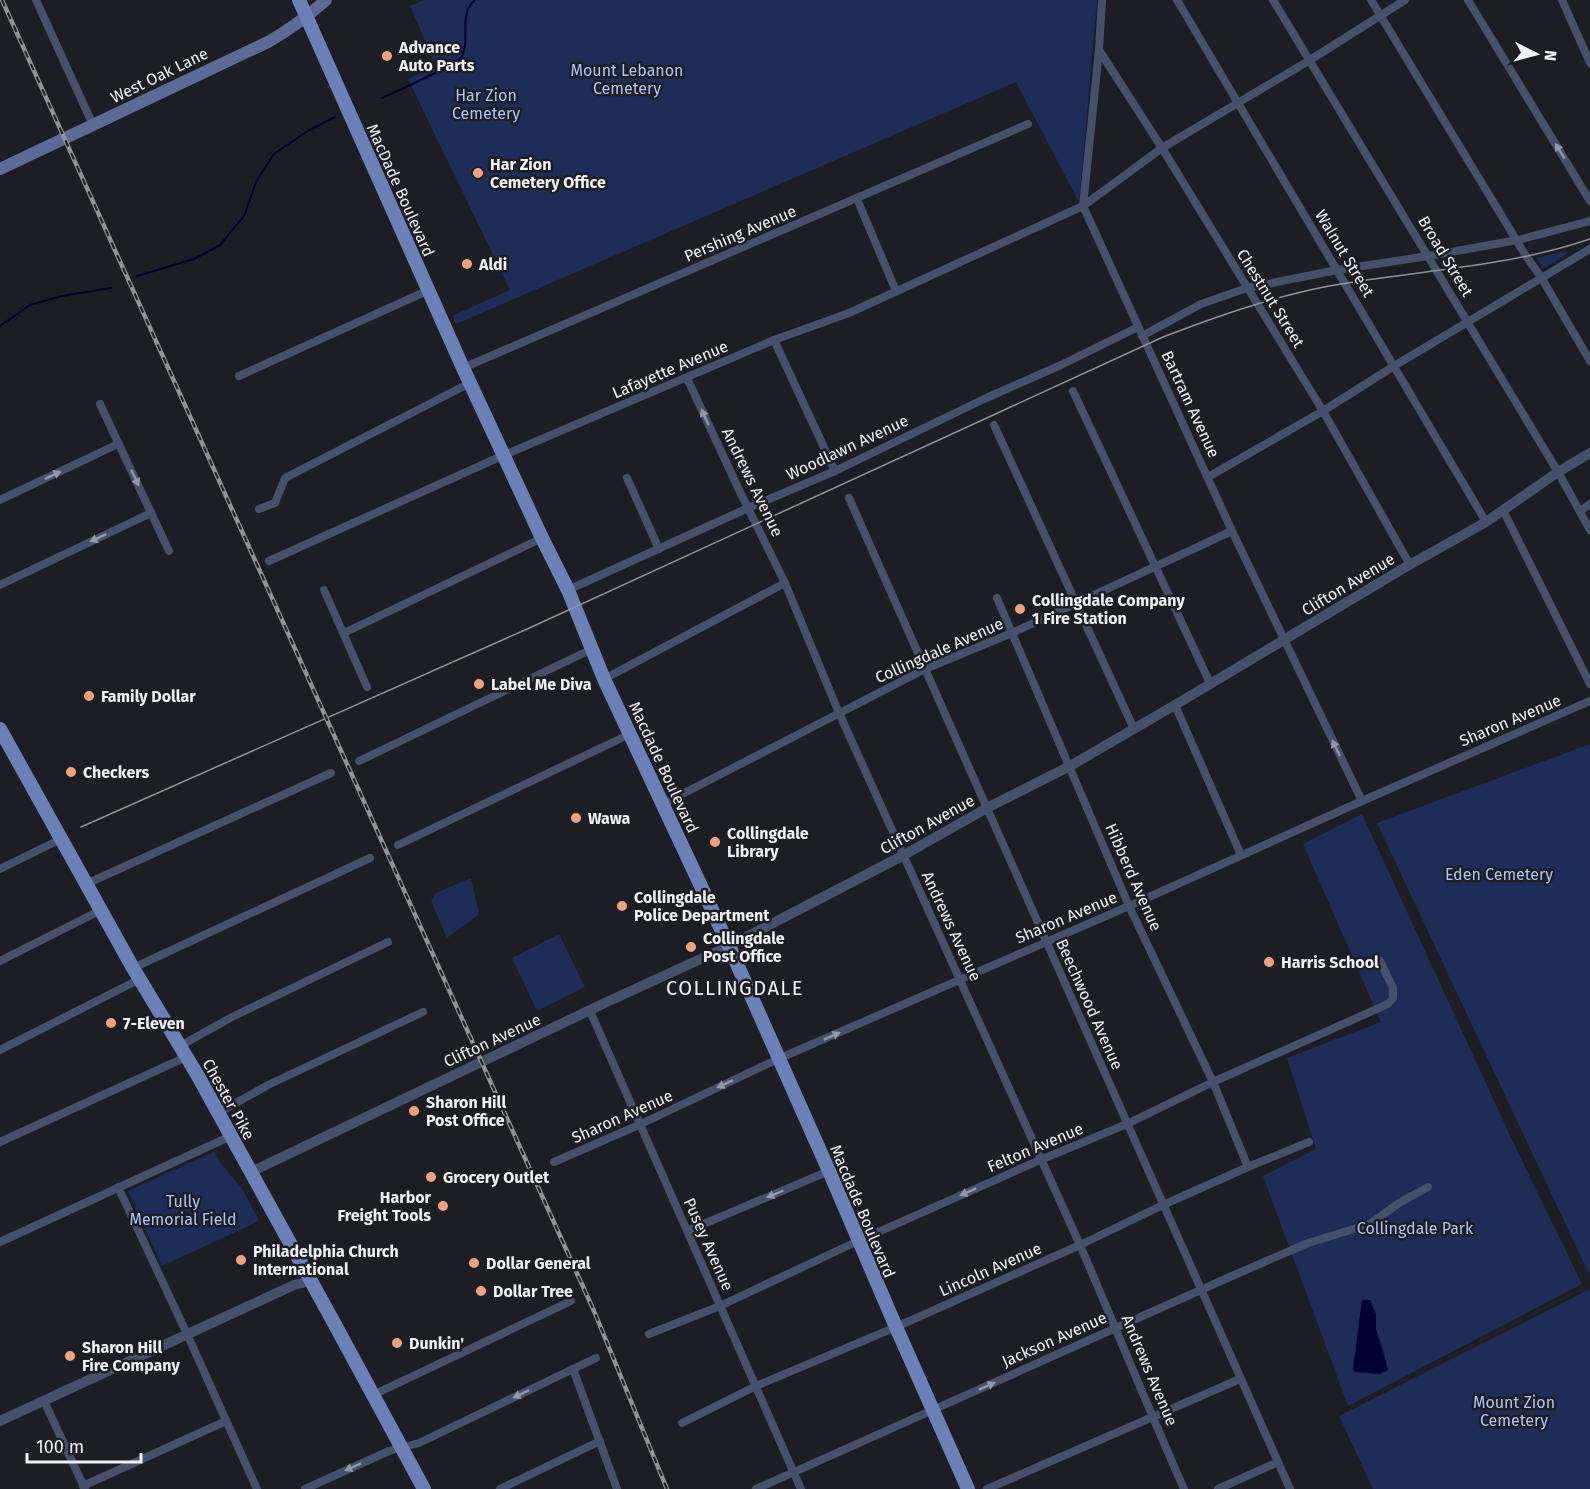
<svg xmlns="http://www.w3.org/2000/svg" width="1590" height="1489" viewBox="0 0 1590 1489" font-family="'Fira Sans',sans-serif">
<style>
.green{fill:#1e2d58}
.water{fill:#020030}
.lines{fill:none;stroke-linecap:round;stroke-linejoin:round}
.stream{stroke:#020030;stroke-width:2}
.minor{stroke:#45506a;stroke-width:8}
.tertiary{stroke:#45506a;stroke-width:10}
.secondary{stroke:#5b6b95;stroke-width:12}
.primary{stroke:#6b80b6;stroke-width:14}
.tram{stroke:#919296;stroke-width:1.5}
.rail-casing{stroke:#919296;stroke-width:4.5}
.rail{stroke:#1c1e23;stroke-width:2;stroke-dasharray:7;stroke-linecap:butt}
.oneway{fill:#9298a8}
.poi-dot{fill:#f2a17e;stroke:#1c1e23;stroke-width:2}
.labels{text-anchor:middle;stroke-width:5;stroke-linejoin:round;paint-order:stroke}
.poi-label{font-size:16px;font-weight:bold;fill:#f0f1f4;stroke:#1c1e23;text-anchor:start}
.park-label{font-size:16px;fill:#aec3f8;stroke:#1c1e23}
.street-label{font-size:16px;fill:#f0f1f4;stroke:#1c1e23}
.quarter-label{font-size:20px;letter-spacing:1.5px;fill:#f0f1f4;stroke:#1c1e23}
</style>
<rect width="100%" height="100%" fill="#1c1e23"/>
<!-- green -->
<g class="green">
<polygon points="424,0 1097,0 1079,202 1016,82 456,324 452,316 510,290 408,79 436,66 410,6"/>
<polygon points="1566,251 1567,254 1543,269 1537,258"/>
<polygon points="1590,744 1590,1276 1377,823"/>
<polygon points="1362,814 1513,1142 1582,1284 1348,1406 1263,1176 1316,1149 1287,1058 1381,1022 1303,844"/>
<polygon points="471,878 479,914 447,938 431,901 436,893"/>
<polygon points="559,934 585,987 537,1011 512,958"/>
<polygon points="214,1152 222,1165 243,1190 259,1221 162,1266 128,1191"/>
<polygon points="1590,1289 1590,1489 1373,1489 1339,1416"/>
</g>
<!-- water -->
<polygon class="water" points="1362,1300 1370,1300 1376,1314 1376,1329 1385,1358 1388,1370 1379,1374 1355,1372 1353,1369"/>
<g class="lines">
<!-- stream -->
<g class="stream">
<path d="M382,98C401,90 419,81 437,72C444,69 453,66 458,61C474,45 456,15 475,0"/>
<polyline points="137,276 194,259 220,245 244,216 256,182 274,154 306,132 335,117"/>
<polyline points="0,326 30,305 62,296 111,288"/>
</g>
<!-- minor -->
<g class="minor">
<polyline points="36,0 93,125"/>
<polyline points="1102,0 1099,50 1083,206 1232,531 1362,801"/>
<polyline points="1177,0 1486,522"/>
<polyline points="1273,0 1558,472 1590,530"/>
<polyline points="1371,0 1526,256 1541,277 1590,361"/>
<polyline points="1468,0 1590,201"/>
<polyline points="1562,0 1590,63"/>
<polyline points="1099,50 1162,148 1323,411 1410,565"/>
<polyline points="857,199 896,291"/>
<polyline points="1142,336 1201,304 1247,288 1337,270 1428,256 1518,240 1590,221"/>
<polyline points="774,340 835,471"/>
<polyline points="463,368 1028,124"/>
<polyline points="239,376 429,290"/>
<path d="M687,378L740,492L785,583L839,713L1080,1245C1115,1326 1148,1408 1184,1489"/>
<polyline points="1073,391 1210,683"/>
<polyline points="100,404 169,551"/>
<polyline points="994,425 1134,729"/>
<polyline points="1208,477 1323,411 1394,366 1590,249"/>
<polyline points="627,478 659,549"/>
<polyline points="849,498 1290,1489"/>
<polyline points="0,500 118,444"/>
<polyline points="259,509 275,503 285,478 470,383"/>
<polyline points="1503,510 1590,684"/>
<polyline points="1580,511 1590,504"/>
<polyline points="269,561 504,455 774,340 849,313 1083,206 1162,148 1310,60 1405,0"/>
<polyline points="0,585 151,513"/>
<polyline points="324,590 367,687"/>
<polyline points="568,590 748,508 835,471 984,399 1061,365 1138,327"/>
<polyline points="997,598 1129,906 1213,1082 1248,1167"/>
<polyline points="344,633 542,538"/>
<polyline points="604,679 785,583"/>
<polyline points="1175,705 1241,855"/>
<polyline points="359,761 592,649"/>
<polyline points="663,804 925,669 1012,633 1232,531"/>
<polyline points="398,845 630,734"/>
<polyline points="0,869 61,839"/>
<polyline points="86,884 331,773"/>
<polyline points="0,961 101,910"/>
<polyline points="133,968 370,858"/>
<polyline points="590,1011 801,1489"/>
<polyline points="180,1046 232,1017 388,942"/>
<polyline points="0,1050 140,979"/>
<polyline points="218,1113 268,1085 423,1012"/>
<polyline points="0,1142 186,1057"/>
<polyline points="554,1162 641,1124 778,1059 1129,906 1362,801 1590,701"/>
<polyline points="118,1187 187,1334 257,1489"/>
<polyline points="687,1231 829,1171"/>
<polyline points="0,1242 231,1136"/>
<polyline points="649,1334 720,1306 858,1241 1040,1160 1127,1124 1213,1082 1388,1004 1393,998 1393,988 1380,961"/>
<polyline points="573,1369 617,1489"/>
<polyline points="373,1395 571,1301"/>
<polyline points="44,1401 85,1489"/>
<polyline points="682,1423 756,1386 896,1327 1080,1245 1163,1205 1248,1167 1309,1142"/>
<polyline points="83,1486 226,1421"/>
<polyline points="305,1489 389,1451 419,1443 596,1358"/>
<polyline points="500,1489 600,1441"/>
<polyline points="756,1489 1232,1276 1308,1243 1370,1224 1399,1203 1428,1187"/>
<polyline points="987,1489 1240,1379"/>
<polyline points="1218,1489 1278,1462"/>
</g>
<!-- tertiary -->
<g class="tertiary">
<polyline points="251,1172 609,1001 729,946 904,855 987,808 1070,766 1175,705 1404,568 1486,522 1558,472 1590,453"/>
<polyline points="0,1421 294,1285 311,1281"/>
</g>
<!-- secondary -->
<path class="secondary" d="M0,169L268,42C289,30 308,16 326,0"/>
<!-- primary -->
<g class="primary">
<polyline points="299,0 463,368 542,538 568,590 604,679 729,946 829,1171 896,1327 968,1489"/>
<polyline points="0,729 133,968 198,1076 333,1321 424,1489"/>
</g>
<!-- tram -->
<path class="tram" d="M81,827L525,630L1163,337C1218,316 1272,297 1329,286C1416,270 1506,268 1590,239"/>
<defs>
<polyline id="rail" points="2,0 594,1311 667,1489"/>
</defs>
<!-- rail casing -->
<use href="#rail" class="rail-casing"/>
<!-- rail -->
<use href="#rail" class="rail"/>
</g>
<!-- one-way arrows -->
<defs><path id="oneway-solid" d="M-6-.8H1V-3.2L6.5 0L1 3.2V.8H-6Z" transform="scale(1.5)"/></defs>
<g class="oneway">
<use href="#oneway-solid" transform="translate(1560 151) rotate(-121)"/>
<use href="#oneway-solid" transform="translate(705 417) rotate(-115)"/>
<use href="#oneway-solid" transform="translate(53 475) rotate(-25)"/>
<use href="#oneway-solid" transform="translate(135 478) rotate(65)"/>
<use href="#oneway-solid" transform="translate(98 538) rotate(155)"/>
<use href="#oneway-solid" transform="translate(1336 748) rotate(-116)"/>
<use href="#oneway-solid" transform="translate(832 1036) rotate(-24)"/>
<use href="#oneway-solid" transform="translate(725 1084) rotate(155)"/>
<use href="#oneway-solid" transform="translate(968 1192) rotate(156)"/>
<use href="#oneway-solid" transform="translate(775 1194) rotate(157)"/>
<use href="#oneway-solid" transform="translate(987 1386) rotate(-24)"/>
<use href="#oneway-solid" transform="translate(521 1394) rotate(154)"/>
<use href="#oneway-solid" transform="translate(353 1467) rotate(156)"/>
</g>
<!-- markers -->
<g class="poi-dot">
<circle cx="387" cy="56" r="6"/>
<circle cx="478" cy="173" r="6"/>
<circle cx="467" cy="264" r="6"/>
<circle cx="1020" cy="609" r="6"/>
<circle cx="479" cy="684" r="6"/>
<circle cx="89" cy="696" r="6"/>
<circle cx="71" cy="772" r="6"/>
<circle cx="576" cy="818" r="6"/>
<circle cx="715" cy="842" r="6"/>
<circle cx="622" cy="906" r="6"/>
<circle cx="691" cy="947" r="6"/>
<circle cx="1269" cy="962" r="6"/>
<circle cx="111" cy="1023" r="6"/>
<circle cx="414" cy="1111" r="6"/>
<circle cx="431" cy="1177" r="6"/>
<circle cx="443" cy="1206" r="6"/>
<circle cx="241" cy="1260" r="6"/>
<circle cx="474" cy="1263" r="6"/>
<circle cx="481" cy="1291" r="6"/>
<circle cx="397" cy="1343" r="6"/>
<circle cx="70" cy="1356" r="6"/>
</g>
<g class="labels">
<!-- poi labels -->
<g class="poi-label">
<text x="399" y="53">Advance<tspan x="399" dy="18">Auto Parts</tspan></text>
<text x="490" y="170">Har Zion<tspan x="490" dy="18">Cemetery Office</tspan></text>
<text x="479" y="270">Aldi</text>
<text x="1032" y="606">Collingdale Company<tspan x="1032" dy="18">1 Fire Station</tspan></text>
<text x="491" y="690">Label Me Diva</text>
<text x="101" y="702">Family Dollar</text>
<text x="83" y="778">Checkers</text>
<text x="588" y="824">Wawa</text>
<text x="727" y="839">Collingdale<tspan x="727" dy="18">Library</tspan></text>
<text x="634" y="903">Collingdale<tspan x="634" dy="18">Police Department</tspan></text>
<text x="703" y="944">Collingdale<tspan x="703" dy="18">Post Office</tspan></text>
<text x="1281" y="968">Harris School</text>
<text x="123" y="1029">7-Eleven</text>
<text x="426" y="1108">Sharon Hill<tspan x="426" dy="18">Post Office</tspan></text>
<text x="443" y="1183">Grocery Outlet</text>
<text x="431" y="1203" text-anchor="end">Harbor<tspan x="431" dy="18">Freight Tools</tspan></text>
<text x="253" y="1257">Philadelphia Church<tspan x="253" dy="18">International</tspan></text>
<text x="486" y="1269">Dollar General</text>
<text x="493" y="1297">Dollar Tree</text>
<text x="409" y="1349">Dunkin'</text>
<text x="82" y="1353">Sharon Hill<tspan x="82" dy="18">Fire Company</tspan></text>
</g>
<!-- park labels -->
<g class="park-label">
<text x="627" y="76">Mount Lebanon<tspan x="627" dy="18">Cemetery</tspan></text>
<text x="486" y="101">Har Zion<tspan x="486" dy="18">Cemetery</tspan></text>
<text x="1499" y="880">Eden Cemetery</text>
<text x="183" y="1207">Tully<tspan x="183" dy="18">Memorial Field</tspan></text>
<text x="1415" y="1234">Collingdale Park</text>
<text x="1514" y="1408">Mount Zion<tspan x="1514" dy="18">Cemetery</tspan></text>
</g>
<!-- street labels -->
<g class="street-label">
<text transform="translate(159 75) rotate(-26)" y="6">West Oak Lane</text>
<text transform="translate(401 190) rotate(66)" y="6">MacDade Boulevard</text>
<text transform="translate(740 233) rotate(-23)" y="6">Pershing Avenue</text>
<text transform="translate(1345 253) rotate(59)" y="6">Walnut Street</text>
<text transform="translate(1446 256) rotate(59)" y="6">Broad Street</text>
<text transform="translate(1271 298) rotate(58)" y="6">Chestnut Street</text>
<text transform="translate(670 369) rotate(-23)" y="6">Lafayette Avenue</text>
<text transform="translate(1191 404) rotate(65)" y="6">Bartram Avenue</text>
<text transform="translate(847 447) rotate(-25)" y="6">Woodlawn Avenue</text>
<text transform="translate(753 482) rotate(64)" y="6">Andrews Avenue</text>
<text transform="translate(1348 584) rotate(-31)" y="6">Clifton Avenue</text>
<text transform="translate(939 650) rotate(-24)" y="6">Collingdale Avenue</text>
<text transform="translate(1510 720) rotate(-23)" y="6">Sharon Avenue</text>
<text transform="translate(664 767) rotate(65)" y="6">Macdade Boulevard</text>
<text transform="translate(927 824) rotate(-29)" y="6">Clifton Avenue</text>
<text transform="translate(1134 877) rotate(66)" y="6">Hibberd Avenue</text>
<text transform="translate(1066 917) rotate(-23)" y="6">Sharon Avenue</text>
<text transform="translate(952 926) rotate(65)" y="6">Andrews Avenue</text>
<text transform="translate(1090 1004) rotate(66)" y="6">Beechwood Avenue</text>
<text transform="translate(492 1040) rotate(-25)" y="6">Clifton Avenue</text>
<text transform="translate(229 1099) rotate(61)" y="6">Chester Pike</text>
<text transform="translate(622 1116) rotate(-24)" y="6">Sharon Avenue</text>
<text transform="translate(1035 1147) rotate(-23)" y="6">Felton Avenue</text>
<text transform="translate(863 1211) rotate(67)" y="6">Macdade Boulevard</text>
<text transform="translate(709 1244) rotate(66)" y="6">Pusey Avenue</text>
<text transform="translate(990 1269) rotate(-24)" y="6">Lincoln Avenue</text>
<text transform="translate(1054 1339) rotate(-24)" y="6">Jackson Avenue</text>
<text transform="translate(1150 1370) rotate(67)" y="6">Andrews Avenue</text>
</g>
<!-- quarter labels -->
<g class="quarter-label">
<text x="735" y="995">COLLINGDALE</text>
</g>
</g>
<!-- north arrow -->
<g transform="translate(1536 54) rotate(96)" stroke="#1c1e23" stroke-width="4.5" paint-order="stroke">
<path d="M0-4.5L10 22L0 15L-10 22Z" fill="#f0f1f4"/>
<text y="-9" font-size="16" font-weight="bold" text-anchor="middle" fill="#f0f1f4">N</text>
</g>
<!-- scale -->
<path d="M27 1453v9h114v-9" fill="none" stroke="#f0f1f4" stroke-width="3"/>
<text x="36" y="1453" font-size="18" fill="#f0f1f4" stroke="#1c1e23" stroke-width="4.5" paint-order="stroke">100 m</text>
</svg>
